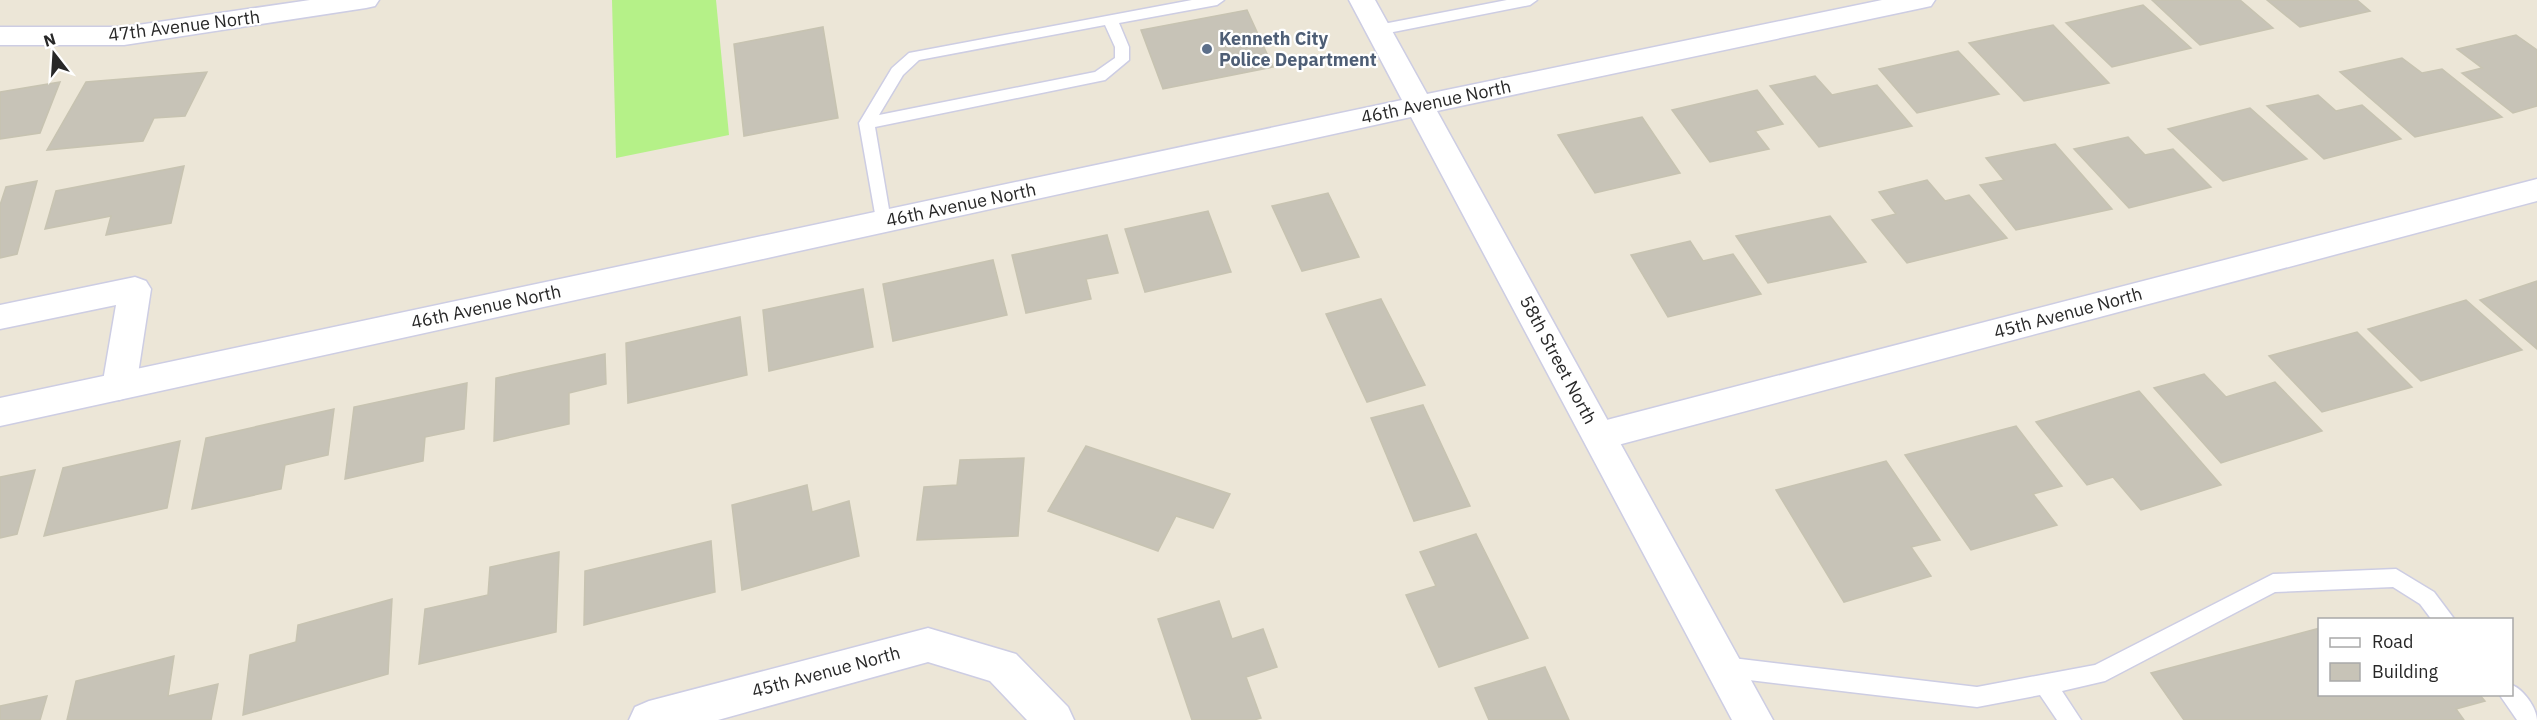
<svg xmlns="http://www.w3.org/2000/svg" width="2537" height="720" viewBox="0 0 2537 720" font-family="'IBM Plex Sans',sans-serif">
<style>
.pitch{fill:#b5f188}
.building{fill:#c7c3b7;stroke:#c7c3b1;stroke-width:1.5}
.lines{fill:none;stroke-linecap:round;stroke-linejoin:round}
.service-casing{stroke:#cdcde3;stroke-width:3}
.minor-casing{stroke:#cdcde3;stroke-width:3}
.tertiary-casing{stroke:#cdcde3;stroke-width:3}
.service{fill:#fff;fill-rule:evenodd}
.minor{fill:#fff;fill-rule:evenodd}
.tertiary{fill:#fff;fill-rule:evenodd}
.service-dot{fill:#5c6f8a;stroke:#fff;stroke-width:2}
.labels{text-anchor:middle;stroke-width:4.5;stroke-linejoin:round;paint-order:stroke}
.street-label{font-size:18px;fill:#282828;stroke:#fff}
.service-label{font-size:18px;font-weight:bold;fill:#4e5e75;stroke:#fff;text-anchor:start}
</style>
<rect width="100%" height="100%" fill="#ece6d7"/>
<!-- pitch -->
<polygon class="pitch" points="612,0 716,0 729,135 616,158"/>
<!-- building -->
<g class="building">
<polygon points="2152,0 2240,0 2273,28 2200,45"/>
<polygon points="2267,0 2357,0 2370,11 2300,27"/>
<polygon points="2143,5 2191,48 2112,67 2066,23"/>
<polygon points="1247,10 1273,67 1163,89 1141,30"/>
<polygon points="2053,25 2109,83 2024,101 1969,43"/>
<polygon points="823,27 838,118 744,136 734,44"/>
<polygon points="2516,35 2537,50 2537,106 2513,113 2462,73 2482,68 2457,49"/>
<polygon points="1958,51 1999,94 1917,113 1879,69"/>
<polygon points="2402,58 2422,73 2442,69 2502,117 2415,137 2340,72"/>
<polygon points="207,72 185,116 154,118 143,141 47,150 86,82"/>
<polygon points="1815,76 1832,95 1877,85 1912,126 1819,147 1770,86"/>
<polygon points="60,82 40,133 0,139 0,92"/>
<polygon points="1757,90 1783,124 1755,131 1769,149 1710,162 1672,110"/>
<polygon points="2318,95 2336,111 2362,105 2401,139 2324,159 2267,106"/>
<polygon points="2250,108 2307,159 2223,181 2168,129"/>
<polygon points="1642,117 1680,173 1595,193 1558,135"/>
<polygon points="2128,137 2145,155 2173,149 2211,187 2129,208 2074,149"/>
<polygon points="2055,144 2112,209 2016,230 1980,185 2004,180 1986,158"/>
<polygon points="184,166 171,223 106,235 111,216 45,229 56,191"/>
<polygon points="1927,180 1945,201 1969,195 2007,238 1907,263 1872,220 1896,214 1879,192"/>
<polygon points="37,181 17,254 0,258 0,205 6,187"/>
<polygon points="1328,193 1359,257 1302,271 1272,206"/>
<polygon points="1208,211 1231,272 1145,292 1125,229"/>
<polygon points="1830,216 1866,262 1768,283 1736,236"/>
<polygon points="1107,235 1118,273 1086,279 1091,299 1026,313 1012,255"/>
<polygon points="1690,241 1703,261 1733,254 1761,294 1668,317 1631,255"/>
<polygon points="993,260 1007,315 893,341 883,284"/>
<polygon points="2537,281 2537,349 2480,300"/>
<polygon points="863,289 873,347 769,371 763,310"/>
<polygon points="1381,299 1425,385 1367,402 1326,314"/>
<polygon points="2466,300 2522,350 2421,381 2368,329"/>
<polygon points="740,317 747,375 628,403 626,343"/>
<polygon points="2357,332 2412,387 2322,412 2269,356"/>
<polygon points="605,354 606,384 569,393 569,424 494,441 496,378"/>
<polygon points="2204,374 2226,397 2275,382 2322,431 2221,463 2154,388"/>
<polygon points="467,383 464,429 425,437 423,461 345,479 354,407"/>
<polygon points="2139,391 2221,485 2141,510 2113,477 2087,485 2036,422"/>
<polygon points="1423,405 1470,506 1414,521 1371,418"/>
<polygon points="334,409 328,455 285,465 281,489 192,509 206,438"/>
<polygon points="2016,426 2062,486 2033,494 2057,525 1971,550 1905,455"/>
<polygon points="180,441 167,508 44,536 63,468"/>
<polygon points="1086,446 1230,494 1213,528 1176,516 1158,551 1048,511"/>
<polygon points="1024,458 1018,536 917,540 924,487 957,485 960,460"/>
<polygon points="1886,461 1940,540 1911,547 1931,576 1844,602 1776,490"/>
<polygon points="35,470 17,534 0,538 0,477"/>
<polygon points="807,485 812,512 849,501 859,556 742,590 732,505"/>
<polygon points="1476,534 1528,638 1439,667 1406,595 1436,586 1420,552"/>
<polygon points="711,541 715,592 584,625 585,571"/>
<polygon points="559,552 556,632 419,664 425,609 488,595 490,567"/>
<polygon points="392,599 388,674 243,715 250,655 296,642 298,625"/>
<polygon points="1219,601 1232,639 1263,629 1277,667 1246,677 1261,718 1254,720 1192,720 1158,619"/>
<polygon points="2320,628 2320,694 2479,694 2485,701 2456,709 2464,720 2184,720 2151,673"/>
<polygon points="174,656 168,696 218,684 211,720 67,720 76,681"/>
<polygon points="1545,667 1569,720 1489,720 1475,688"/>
<polygon points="47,696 40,720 0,720 0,706"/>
</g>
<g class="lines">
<defs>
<g id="service">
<path d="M1192,0H1224L1217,5L1119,23L1129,47V60L1105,80L875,127L891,221L889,225H877L859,123L892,68L909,53ZM1105,25L1115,47V58L1095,72L879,115L903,75L919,60Z"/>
<polygon points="1507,0 1537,0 1530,5 1378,35 1371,30 1378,25"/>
<polygon points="2396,569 2434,592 2455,620 2432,620 2420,604 2393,587 2275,592 2105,681 2062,691 2081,720 2057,720 2040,695 1977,707 1724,677 1717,674 1713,667 1717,660 1724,657 1977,687 2095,665 2273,574"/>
<path d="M2512,685C2523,689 2537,708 2537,720H2517L2499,694H2512Z"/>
</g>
<g id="minor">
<polygon points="310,0 379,0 375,6 366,8 124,45 0,45 0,27 124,27"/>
<polygon points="2537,179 2537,201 1599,450 1587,446 1582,436 1587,426 1599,422"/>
<polygon points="135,277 146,281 151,289 136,387 131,396 119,400 107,396 102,387 116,305 0,329 0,305"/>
<polygon points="928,628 1016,654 1068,707 1074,720 1027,720 990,681 928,662 718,720 629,720 635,707 649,701"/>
</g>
<polygon id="tertiary" points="1349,0 1375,0 1427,94 1882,0 1935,0 1931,6 1922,8 1437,111 1773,720 1732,720 1411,117 0,426 0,398 1402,100"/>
</defs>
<!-- service casing -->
<use href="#service" class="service-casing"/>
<!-- minor casing -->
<use href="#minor" class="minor-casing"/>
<!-- tertiary casing -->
<use href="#tertiary" class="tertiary-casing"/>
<!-- service -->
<use href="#service" class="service"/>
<!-- minor -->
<use href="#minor" class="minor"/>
<!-- tertiary -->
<use href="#tertiary" class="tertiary"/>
</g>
<!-- markers -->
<circle class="service-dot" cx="1207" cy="49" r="6"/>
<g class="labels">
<!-- street labels -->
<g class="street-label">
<text transform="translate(184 26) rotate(-7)" y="6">47th Avenue North</text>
<text transform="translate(1436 102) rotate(-12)" y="6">46th Avenue North</text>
<text transform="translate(961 205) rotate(-12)" y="6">46th Avenue North</text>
<text transform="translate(486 307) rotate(-12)" y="6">46th Avenue North</text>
<text transform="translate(2068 313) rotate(-15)" y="6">45th Avenue North</text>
<text transform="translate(1558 360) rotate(62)" y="6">58th Street North</text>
<text transform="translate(826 672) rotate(-15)" y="6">45th Avenue North</text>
</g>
<!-- service labels -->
<g class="service-label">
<text x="1219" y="45">Kenneth City<tspan x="1219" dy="21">Police Department</tspan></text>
</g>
</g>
<!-- legend -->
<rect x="2318" y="618" width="195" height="78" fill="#ffffff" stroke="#a9a9a9" stroke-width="1.5"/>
<rect x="2330" y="638" width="30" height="9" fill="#ffffff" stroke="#a9a9a9" stroke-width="1.5"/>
<text x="2372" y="648" font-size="18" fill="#282828">Road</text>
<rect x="2330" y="663" width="30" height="18" fill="#c7c3b7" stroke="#a9a9a9" stroke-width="1.5"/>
<text x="2372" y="678" font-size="18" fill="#282828">Building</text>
<!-- north arrow -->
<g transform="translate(54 54) rotate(343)" stroke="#ffffff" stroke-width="4.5" paint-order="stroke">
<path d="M0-4.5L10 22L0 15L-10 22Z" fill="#282828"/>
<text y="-9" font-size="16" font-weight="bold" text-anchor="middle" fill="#282828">N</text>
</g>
</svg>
